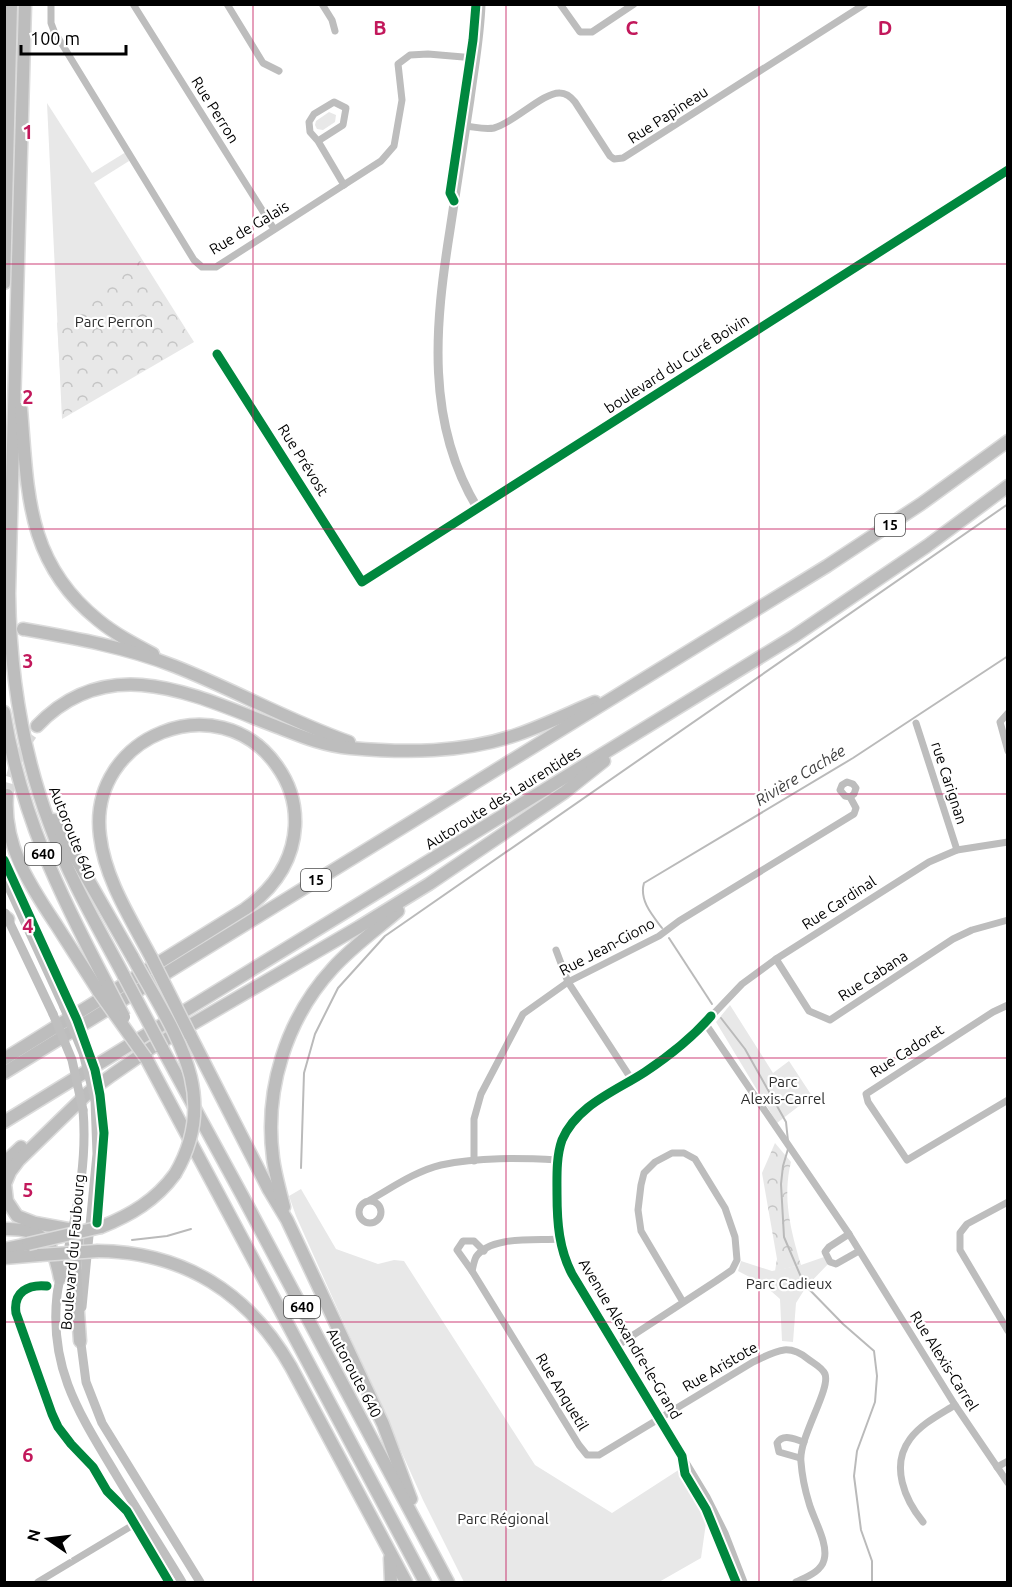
<svg xmlns="http://www.w3.org/2000/svg" width="1012" height="1587" viewBox="0 0 1012 1587" font-family="Ubuntu,sans-serif">
<style>
.green{fill:#e8e8e8}
.forest{fill:url(#forest-crowns)}
.lines{fill:none;stroke-linecap:round;stroke-linejoin:round}
.stream{stroke:#bababa;stroke-width:2}
.highway-tunnel{stroke:#d9d9d9;stroke-width:12;stroke-dasharray:12 6;stroke-linecap:butt}
.highway-casing{stroke:#dbdbdb;stroke-width:15}
.street{stroke:#bdbdbd;stroke-width:7}
.secondary{stroke:#bfbfbf;stroke-width:9}
.highway{stroke:#bdbdbd;stroke-width:12}
.highway-bridge-casing{stroke:#dbdbdb;stroke-width:15;stroke-linecap:butt}
.secondary-bridge{stroke:#bfbfbf;stroke-width:9}
.highway-bridge{stroke:#bdbdbd;stroke-width:12}
.cycleway-casing{stroke:#fff;stroke-width:13}
.cycleway{stroke:#00873e;stroke-width:9}
.grid{fill:none;stroke:#c2185b;stroke-width:1.5;stroke-opacity:0.55}
.labels{text-anchor:middle;stroke-width:4.5;stroke-linejoin:round;paint-order:stroke}
.shield{fill:#fff;stroke:#4c4c4c;stroke-width:1.5}
.shield-label{font-size:14px;font-weight:bold;fill:#000}
.street-label{font-size:15px;fill:#000;stroke:#fff}
.park-label{font-size:15px;fill:#2d2d2d;stroke:#fff}
.water-label{font-size:16px;font-style:italic;fill:#3e3e3e;stroke:#fff}
.grid-label{font-size:20px;text-anchor:middle;font-weight:bold;fill:#c2185b;stroke:#fff;stroke-width:4.5;stroke-linejoin:round;paint-order:stroke}
</style>
<defs>
<pattern id="forest-crowns" width="20" height="18" patternUnits="userSpaceOnUse" patternTransform="scale(1.5)"><rect width="20" height="18" fill="#e8e8e8"/><path d="M2 6a3 3 0 1 1 6 0M12 15a3 3 0 1 1 6 0" fill="none" stroke="#c5c5c5"/></pattern>
</defs>
<rect width="100%" height="100%" fill="#fff"/>
<!-- green -->
<g class="green">
<polygon points="47,103 92,173 126,152 129,161 94,183 194,342 62,419"/>
<polygon points="329,112 336,115 335,122 323,130 317,129 315,125 316,121"/>
<polygon points="730,1005 773,1073 789,1061 812,1096 777,1123 716,1022"/>
<polygon points="301,1189 336,1249 378,1264 394,1260 404,1261 535,1465 612,1513 680,1469 706,1523 701,1558 659,1582 464,1582 423,1500 296,1216 289,1196"/>
<polygon points="824,1257 830,1262 806,1287 796,1303 793,1342 782,1341 780,1299 763,1284 738,1271 741,1261 772,1271 801,1265"/>
</g>
<!-- forest -->
<g class="forest">
<polygon points="139,259 193,342 63,417 57,323 71,311 97,299 106,285"/>
<path d="M775,1143L791,1162C782,1198 791,1231 801,1265L775,1271L777,1259L762,1173Z"/>
</g>
<g class="lines">
<!-- stream -->
<g class="stream">
<path d="M662,928C652,915 639,900 644,883L853,758L1008,656"/>
<polyline points="669,938 712,1004"/>
<polyline points="721,1018 745,1049 786,1122 788,1141"/>
<polyline points="788,1149 783,1166 781,1184 784,1237 804,1284 843,1324 874,1351 877,1376 875,1402 857,1451 854,1476 861,1530 872,1561 872,1582"/>
<polyline points="301,1168 304,1073 315,1034 338,988 385,936 1008,504"/>
<polyline points="132,1240 167,1236 191,1229"/>
</g>
<!-- highway-tunnel -->
<polyline class="highway-tunnel" points="7,795 19,752 37,726"/>
<defs>
<g id="highway">
<path d="M25,4L9,593C10,673 22,751 50,825C69,878 98,927 124,976"/>
<polyline points="4,283 11,4"/>
<path d="M21,409C28,493 26,562 98,620C115,634 134,644 153,654"/>
<path d="M23,629C74,638 126,647 174,666C233,689 289,721 349,742"/>
<path d="M4,712C21,816 60,895 108,986"/>
<path d="M37,726C110,649 198,697 280,728C303,737 325,746 350,748C406,753 462,753 516,735C543,726 569,713 595,702"/>
<path d="M7,795C3,846 30,885 57,926C71,948 85,970 99,992"/>
<polyline points="54,820 133,958"/>
<polyline points="4,916 8,919"/>
<polyline points="190,1035 269,1190 287,1220 383,1424 411,1499"/>
<polyline points="162,1048 243,1197 448,1582"/>
<polyline points="146,1058 425,1582"/>
<path d="M4,1059L245,909C273,889 293,862 295,826C296,805 290,784 277,766C219,683 87,736 100,836C105,879 131,919 151,957"/>
<polyline points="4,1073 827,566 921,504 1008,441"/>
<polyline points="4,1122 793,637 927,546 1008,486"/>
<polyline points="4,1163 21,1147"/>
<path d="M284,1207C280,1191 275,1174 273,1158C264,1090 286,1019 333,968C352,947 376,930 398,911"/>
<path d="M101,1227C131,1215 156,1200 175,1174"/>
<path d="M4,1229C44,1228 53,1242 60,1278"/>
<polyline points="4,1249 28,1244"/>
<path d="M98,1251C184,1252 249,1293 291,1367L406,1582"/>
<polyline points="4,1258 40,1255"/>
<polyline points="80,1341 75,1271 78,1234 73,1230 35,1223 17,1216 7,1201 5,1184 10,1172 19,1160 89,1092 112,1075 151,1048 359,927 429,884 565,792 604,761"/>
<polyline points="390,1558 391,1582"/>
</g>
</defs>
<!-- highway casing -->
<use href="#highway" class="highway-casing"/>
<!-- street -->
<g class="street">
<polyline points="51,4 51,23 54,31 194,260 202,267 216,267 381,161 394,146 402,100 398,64 410,55 428,54 475,58"/>
<polyline points="133,4 274,229"/>
<polyline points="227,4 263,63 279,71"/>
<polyline points="322,4 332,20 335,31"/>
<polyline points="560,4 580,32 592,32 634,4"/>
<path d="M466,126C475,127 485,130 494,128C514,123 543,92 560,93C567,93 571,97 575,102L610,156L614,159L623,158L865,4"/>
<polyline points="318,141 343,125 346,108 334,102 314,114 309,122 310,132 318,141 344,185"/>
<polyline points="217,354 362,582"/>
<polyline points="1008,713 1000,722 1008,751"/>
<polyline points="916,723 957,850"/>
<polyline points="556,950 568,982 632,1080"/>
<polyline points="776,959 809,1011 830,1020 953,939 972,930 1008,920"/>
<polyline points="1008,1005 993,1012 866,1094 868,1102 907,1160 1008,1100"/>
<polyline points="705,1023 849,1234 955,1405 1008,1483"/>
<polyline points="474,1161 474,1119 481,1094 523,1014 568,982 659,936 679,921 854,814 856,808 850,797 845,796 840,790 842,785 847,782 853,784 856,788 854,794 850,797"/>
<path d="M370,1200C393,1187 416,1171 441,1165C479,1157 520,1158 558,1160"/>
<circle cx="370" cy="1212" r="11"/>
<polyline points="1008,1202 967,1224 960,1233 960,1250 1008,1331"/>
<polyline points="849,1234 829,1247 825,1252 830,1262 836,1264 859,1251"/>
<path d="M560,1239C538,1241 490,1235 476,1257C474,1261 473,1267 472,1271L579,1445L587,1455H599L753,1362C775,1352 787,1342 808,1359C813,1363 822,1367 825,1374C831,1389 798,1439 801,1462C802,1476 805,1490 809,1503C813,1518 829,1544 824,1560C821,1572 806,1577 796,1582"/>
<polyline points="472,1271 457,1250 463,1241 474,1241 484,1251"/>
<polyline points="615,1347 716,1281 732,1270 737,1260 735,1237 725,1208 695,1159 684,1153 672,1153 655,1162 644,1173 641,1185 638,1210 641,1231 683,1302"/>
<path d="M800,1458L779,1452L777,1443C783,1433 794,1439 804,1442"/>
<polyline points="997,1467 1008,1461"/>
<path d="M923,1522C905,1500 890,1466 910,1439C921,1424 939,1415 955,1405"/>
<polyline points="38,1582 143,1519"/>
<path d="M744,1582L725,1533L707,1497L569,1269C557,1239 551,1176 561,1145C564,1133 571,1122 580,1114L675,1051L701,1027L742,984L776,959L929,862L957,850L1008,842"/>
</g>
<!-- secondary -->
<g class="secondary">
<path d="M478,509C425,423 435,324 450,230C457,186 463,143 470,99C474,68 480,36 481,4"/>
<polyline points="362,582 1008,170"/>
<polyline points="4,877 64,1007"/>
<polyline points="5,913 53,1014"/>
<path d="M83,1110C87,1156 79,1200 69,1246C65,1262 59,1278 57,1295C49,1368 79,1413 115,1473C137,1510 160,1546 182,1582"/>
<polyline points="82,1307 97,1154 95,1100"/>
<polyline points="80,1336 86,1382 102,1423 200,1582"/>
</g>
<!-- highway -->
<use href="#highway" class="highway"/>
<defs>
<g id="highway-bridge">
<polyline points="151,957 190,1035"/>
<path d="M133,958C172,1030 223,1093 175,1174"/>
<polyline points="124,976 162,1048"/>
<polyline points="108,986 124,1017"/>
<polyline points="99,992 146,1058"/>
<polyline points="28,1244 101,1227"/>
<polyline points="40,1255 98,1251"/>
</g>
</defs>
<!-- highway-bridge casing -->
<use href="#highway-bridge" class="highway-bridge-casing"/>
<!-- secondary-bridge -->
<g class="secondary-bridge">
<polyline points="64,1007 83,1053 95,1100"/>
<polyline points="53,1014 72,1060 83,1110"/>
</g>
<!-- highway-bridge -->
<use href="#highway-bridge" class="highway-bridge"/>
<defs>
<g id="cycleway">
<polyline points="454,201 450,193 473,40 476,4"/>
<polyline points="217,354 362,582 1008,170"/>
<polyline points="4,860 77,1020 95,1070 100,1095 104,1133 97,1223"/>
<path d="M711,1016C692,1038 669,1056 645,1072C616,1091 577,1105 562,1140C556,1157 557,1177 557,1194C557,1223 559,1249 572,1274L682,1456L685,1474L706,1509L736,1582"/>
<path d="M47,1286C28,1284 13,1292 16,1313L52,1414L58,1427L71,1444L93,1467L107,1491L127,1511L169,1582"/>
</g>
</defs>
<!-- cycleway casing -->
<use href="#cycleway" class="cycleway-casing"/>
<!-- cycleway -->
<use href="#cycleway" class="cycleway"/>
</g>
<!-- grid -->
<path class="grid" d="M253,4V1582M506,4V1582M759,4V1582M4,264H1008M4,529H1008M4,794H1008M4,1058H1008M4,1322H1008"/>
<g class="labels">
<!-- shield labels -->
<g class="shield">
<rect x="875" y="514" width="30" height="22" rx="4.5"/>
<rect x="25" y="843" width="36" height="22" rx="4.5"/>
<rect x="301" y="869" width="30" height="22" rx="4.5"/>
<rect x="284" y="1296" width="36" height="22" rx="4.5"/>
</g>
<g class="shield-label">
<text x="890" y="530">15</text>
<text x="43" y="859">640</text>
<text x="316" y="885">15</text>
<text x="302" y="1312">640</text>
</g>
<!-- street labels -->
<g class="street-label">
<text transform="translate(215 110) rotate(58)" y="5">Rue Perron</text>
<text transform="translate(668 115) rotate(-33)" y="5">Rue Papineau</text>
<text transform="translate(249 228) rotate(-31)" y="5">Rue de Galais</text>
<text transform="translate(677 364) rotate(-33)" y="5">boulevard du Curé Boivin</text>
<text transform="translate(303 460) rotate(58)" y="5">Rue Prévost</text>
<text transform="translate(949 783) rotate(72)" y="5">rue Carignan</text>
<text transform="translate(503 798) rotate(-32)" y="5">Autoroute des Laurentides</text>
<text transform="translate(72 833) rotate(68)" y="5">Autoroute 640</text>
<text transform="translate(839 903) rotate(-33)" y="5">Rue Cardinal</text>
<text transform="translate(607 947) rotate(-28)" y="5">Rue Jean-Giono</text>
<text transform="translate(873 976) rotate(-33)" y="5">Rue Cabana</text>
<text transform="translate(907 1051) rotate(-33)" y="5">Rue Cadoret</text>
<text transform="translate(73 1252) rotate(-85)" y="5">Boulevard du Faubourg</text>
<text transform="translate(630 1339) rotate(59)" y="5">Avenue Alexandre-le-Grand</text>
<text transform="translate(944 1361) rotate(58)" y="5">Rue Alexis-Carrel</text>
<text transform="translate(720 1367) rotate(-30)" y="5">Rue Aristote</text>
<text transform="translate(354 1373) rotate(62)" y="5">Autoroute 640</text>
<text transform="translate(562 1392) rotate(59)" y="5">Rue Anquetil</text>
</g>
<!-- park labels -->
<g class="park-label">
<text x="114" y="327">Parc Perron</text>
<text x="783" y="1087">Parc<tspan x="783" dy="17">Alexis-Carrel</tspan></text>
<text x="789" y="1289">Parc Cadieux</text>
<text x="503" y="1524">Parc Régional</text>
</g>
<!-- water labels -->
<g class="water-label">
<text transform="translate(800 775) rotate(-31)" y="6">Rivière Cachée</text>
</g>
</g>
<g class="grid-label">
<text x="380" y="35">B</text>
<text x="632" y="35">C</text>
<text x="885" y="35">D</text>
<text x="28" y="139">1</text>
<text x="28" y="404">2</text>
<text x="28" y="668">3</text>
<text x="28" y="933">4</text>
<text x="28" y="1197">5</text>
<text x="28" y="1462">6</text>
</g>
<!-- border -->
<rect width="1012" height="1587" fill="none" stroke="#000000" stroke-width="12"/>
<!-- north arrow -->
<g transform="translate(48 1539) rotate(284)" stroke="#ffffff" stroke-width="4.5" paint-order="stroke">
<path d="M0-4.5L10 22L0 15L-10 22Z" fill="#000000"/>
<text y="-9" font-size="16" font-weight="bold" text-anchor="middle" fill="#000000">N</text>
</g>
<!-- scale -->
<path d="M21 45v9h105v-9" fill="none" stroke="#000000" stroke-width="3"/>
<text x="30" y="45" font-size="18" fill="#000000" stroke="#ffffff" stroke-width="4.5" paint-order="stroke">100 m</text>
</svg>
